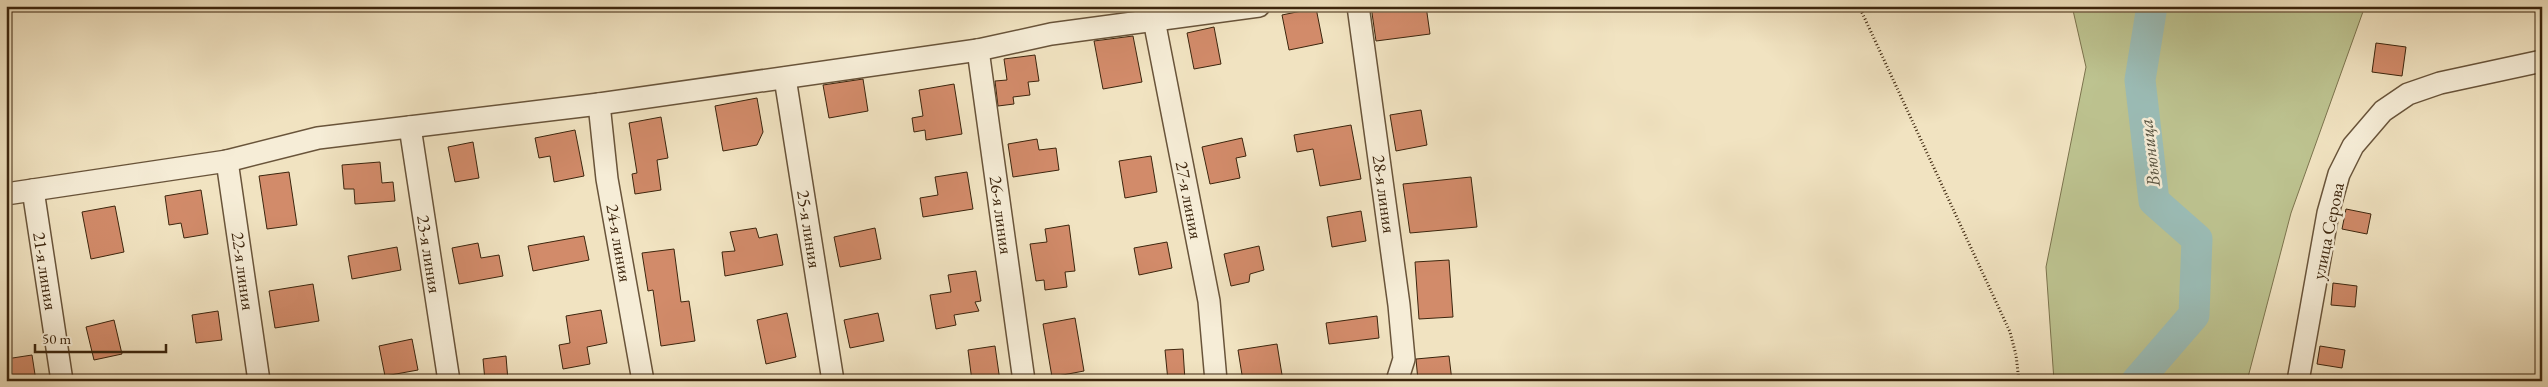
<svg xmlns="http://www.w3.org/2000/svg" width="2548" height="387" viewBox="0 0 2548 387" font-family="'EB Garamond',serif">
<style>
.green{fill:#bdc390;stroke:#7c744e}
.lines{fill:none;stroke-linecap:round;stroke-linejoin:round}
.river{stroke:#9bbdb7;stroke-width:31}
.building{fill:#d28b6a;stroke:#3c250d}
.minor-casing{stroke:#69543a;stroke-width:24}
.path{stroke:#3c250d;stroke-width:3;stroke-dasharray:1 2.5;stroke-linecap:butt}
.minor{stroke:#f6edd7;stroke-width:21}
.labels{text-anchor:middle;stroke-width:5;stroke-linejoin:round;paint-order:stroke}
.street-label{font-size:18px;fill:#3c250d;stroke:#f6edd7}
.water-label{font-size:19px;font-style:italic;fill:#585340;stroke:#f6edd7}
</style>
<rect width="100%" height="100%" fill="#f1e3c1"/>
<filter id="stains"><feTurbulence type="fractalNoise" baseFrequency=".004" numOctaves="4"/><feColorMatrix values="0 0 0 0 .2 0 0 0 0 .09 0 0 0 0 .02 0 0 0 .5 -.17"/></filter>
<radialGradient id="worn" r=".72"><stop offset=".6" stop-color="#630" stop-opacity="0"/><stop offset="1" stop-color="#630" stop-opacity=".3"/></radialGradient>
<!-- green -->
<polygon class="green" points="2072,6 2365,6 2291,213 2247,381 2054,381 2046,267 2086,67"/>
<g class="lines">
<!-- river -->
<polyline class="river" points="2137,381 2194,315 2197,239 2154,201 2140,80 2152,6"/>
</g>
<!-- building -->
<g class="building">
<polygon points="1371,6 1426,6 1430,34 1376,41"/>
<polygon points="1316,8 1323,43 1289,50 1282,15"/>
<polygon points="1214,27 1221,64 1194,69 1187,33"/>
<polygon points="1133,36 1142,82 1103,89 1094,41"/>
<polygon points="2376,43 2406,47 2402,76 2372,72"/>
<polygon points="1035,55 1039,81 1028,82 1030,95 1013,97 1014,104 998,106 995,81 1007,80 1004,59"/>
<polygon points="863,79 868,111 829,118 823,85"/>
<polygon points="954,84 962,134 926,140 925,130 914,132 912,118 923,116 919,90"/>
<polygon points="757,98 763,132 757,145 723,151 715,106"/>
<polygon points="1421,110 1427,145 1396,151 1390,115"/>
<polygon points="661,117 668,158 657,160 661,190 635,194 632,174 637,173 629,123"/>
<polygon points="1351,125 1361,179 1320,186 1313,149 1297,152 1294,135"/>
<polygon points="575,130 584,176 554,182 550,156 539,158 535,138"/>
<polygon points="1242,138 1246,156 1236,158 1240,178 1210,184 1202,147"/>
<polygon points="1037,139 1039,150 1056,148 1059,170 1013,177 1008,144"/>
<polygon points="473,142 479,178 455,182 448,147"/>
<polygon points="1151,156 1157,192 1125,198 1119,161"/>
<polygon points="380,162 382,183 393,182 395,201 355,204 354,189 344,189 342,165"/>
<polygon points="289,172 297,225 267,229 259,176"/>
<polygon points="967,172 973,209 923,217 920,198 938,195 935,177"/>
<polygon points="1471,177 1477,227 1410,233 1403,184"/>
<polygon points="201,190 208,234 184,238 181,223 169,225 165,196"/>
<polygon points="115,206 124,252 91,259 82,212"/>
<polygon points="2346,209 2371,214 2367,234 2342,229"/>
<polygon points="1361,211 1366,241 1332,247 1327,217"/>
<polygon points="1069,225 1075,271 1065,272 1067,287 1045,290 1044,280 1036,281 1030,244 1047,242 1045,229"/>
<polygon points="756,228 759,238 777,234 783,265 725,276 722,252 735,251 730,232"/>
<polygon points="875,228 881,259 840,267 834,237"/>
<polygon points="584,236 589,260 533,271 528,246"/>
<polygon points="1167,242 1172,268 1139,275 1134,248"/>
<polygon points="478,243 481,258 499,255 503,276 459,284 452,248"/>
<polygon points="1259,246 1264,270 1250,274 1249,282 1231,286 1224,254"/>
<polygon points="397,247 401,270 352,279 348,256"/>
<polygon points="674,249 681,302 689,301 695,341 661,346 653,290 648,291 642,253"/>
<polygon points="1449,260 1453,317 1419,319 1415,262"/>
<polygon points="976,271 981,301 975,302 979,311 954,315 956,325 936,329 930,295 951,292 948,275"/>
<polygon points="2333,283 2357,286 2355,307 2331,305"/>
<polygon points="313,284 319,321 275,328 269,291"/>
<polygon points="601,310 607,343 587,347 590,364 563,369 559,345 570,343 566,316"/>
<polygon points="218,311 222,340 196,343 192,315"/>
<polygon points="787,313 796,357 766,364 757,320"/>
<polygon points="878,313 884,341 850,348 844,320"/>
<polygon points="1377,316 1379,338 1329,344 1326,323"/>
<polygon points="1075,318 1084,371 1052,377 1043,324"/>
<polygon points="114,320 122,354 94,360 86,327"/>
<polygon points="412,339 418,370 385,376 379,346"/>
<polygon points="1277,344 1283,381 1243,381 1238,350"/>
<polygon points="995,346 1000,381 972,381 968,350"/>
<polygon points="2320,346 2345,350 2342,368 2317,364"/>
<polygon points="1183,349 1185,381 1168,381 1165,350"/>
<polygon points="32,355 36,381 6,381 6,359"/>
<polygon points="506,356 508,381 485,381 483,359"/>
<polygon points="1449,356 1452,381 1418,381 1416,359"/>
</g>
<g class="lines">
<defs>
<g id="minor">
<polyline points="1358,6 1399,305 1404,359 1397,381"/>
<polyline points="1154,20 1209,301 1216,381"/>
<polyline points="978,50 1024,381"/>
<polyline points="785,78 833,381"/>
<polyline points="599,104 607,179 643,381"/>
<polyline points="410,127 449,381"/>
<polyline points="227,161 259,381"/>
<polyline points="33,190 62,381"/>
<polyline points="6,194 227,161 318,138 599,104 978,50 1051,34 1259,6"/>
<polyline points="2298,381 2328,213 2339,174 2353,146 2383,111 2408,94 2440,83 2542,61"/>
</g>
</defs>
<!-- minor casing -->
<use href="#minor" class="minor-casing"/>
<!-- path -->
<polyline class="path" points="1859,6 2010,332 2016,355 2019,381"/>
<!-- minor -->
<use href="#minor" class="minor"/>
</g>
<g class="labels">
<!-- street labels -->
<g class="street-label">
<text transform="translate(1384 194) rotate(82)" y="6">28-я линия</text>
<text transform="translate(1189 200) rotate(79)" y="6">27-я линия</text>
<text transform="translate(1001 215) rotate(82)" y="6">26-я линия</text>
<text transform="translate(809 229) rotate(81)" y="6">25-я линия</text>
<text transform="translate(2328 231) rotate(-78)" y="6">улица Серова</text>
<text transform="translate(619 243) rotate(80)" y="6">24-я линия</text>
<text transform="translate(429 254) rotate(81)" y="6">23-я линия</text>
<text transform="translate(45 271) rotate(81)" y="6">21-я линия</text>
<text transform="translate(243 271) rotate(82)" y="6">22-я линия</text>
</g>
<!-- water labels -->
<g class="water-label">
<text transform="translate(2149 153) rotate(-97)" y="7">Вьюница</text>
</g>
</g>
<!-- margin -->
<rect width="2548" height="387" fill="none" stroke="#f1e3c1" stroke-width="25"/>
<rect x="8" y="8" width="2533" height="372" fill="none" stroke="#3c250d" stroke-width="2.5"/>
<rect x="12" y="12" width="2523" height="362" fill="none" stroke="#3c250d"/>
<!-- scale -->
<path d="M35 344v8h131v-8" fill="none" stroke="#3c250d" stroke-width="2.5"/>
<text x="42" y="344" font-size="15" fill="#3c250d" stroke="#f6edd7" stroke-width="4" paint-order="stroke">50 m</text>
<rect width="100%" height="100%" filter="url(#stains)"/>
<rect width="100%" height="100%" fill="url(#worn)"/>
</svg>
